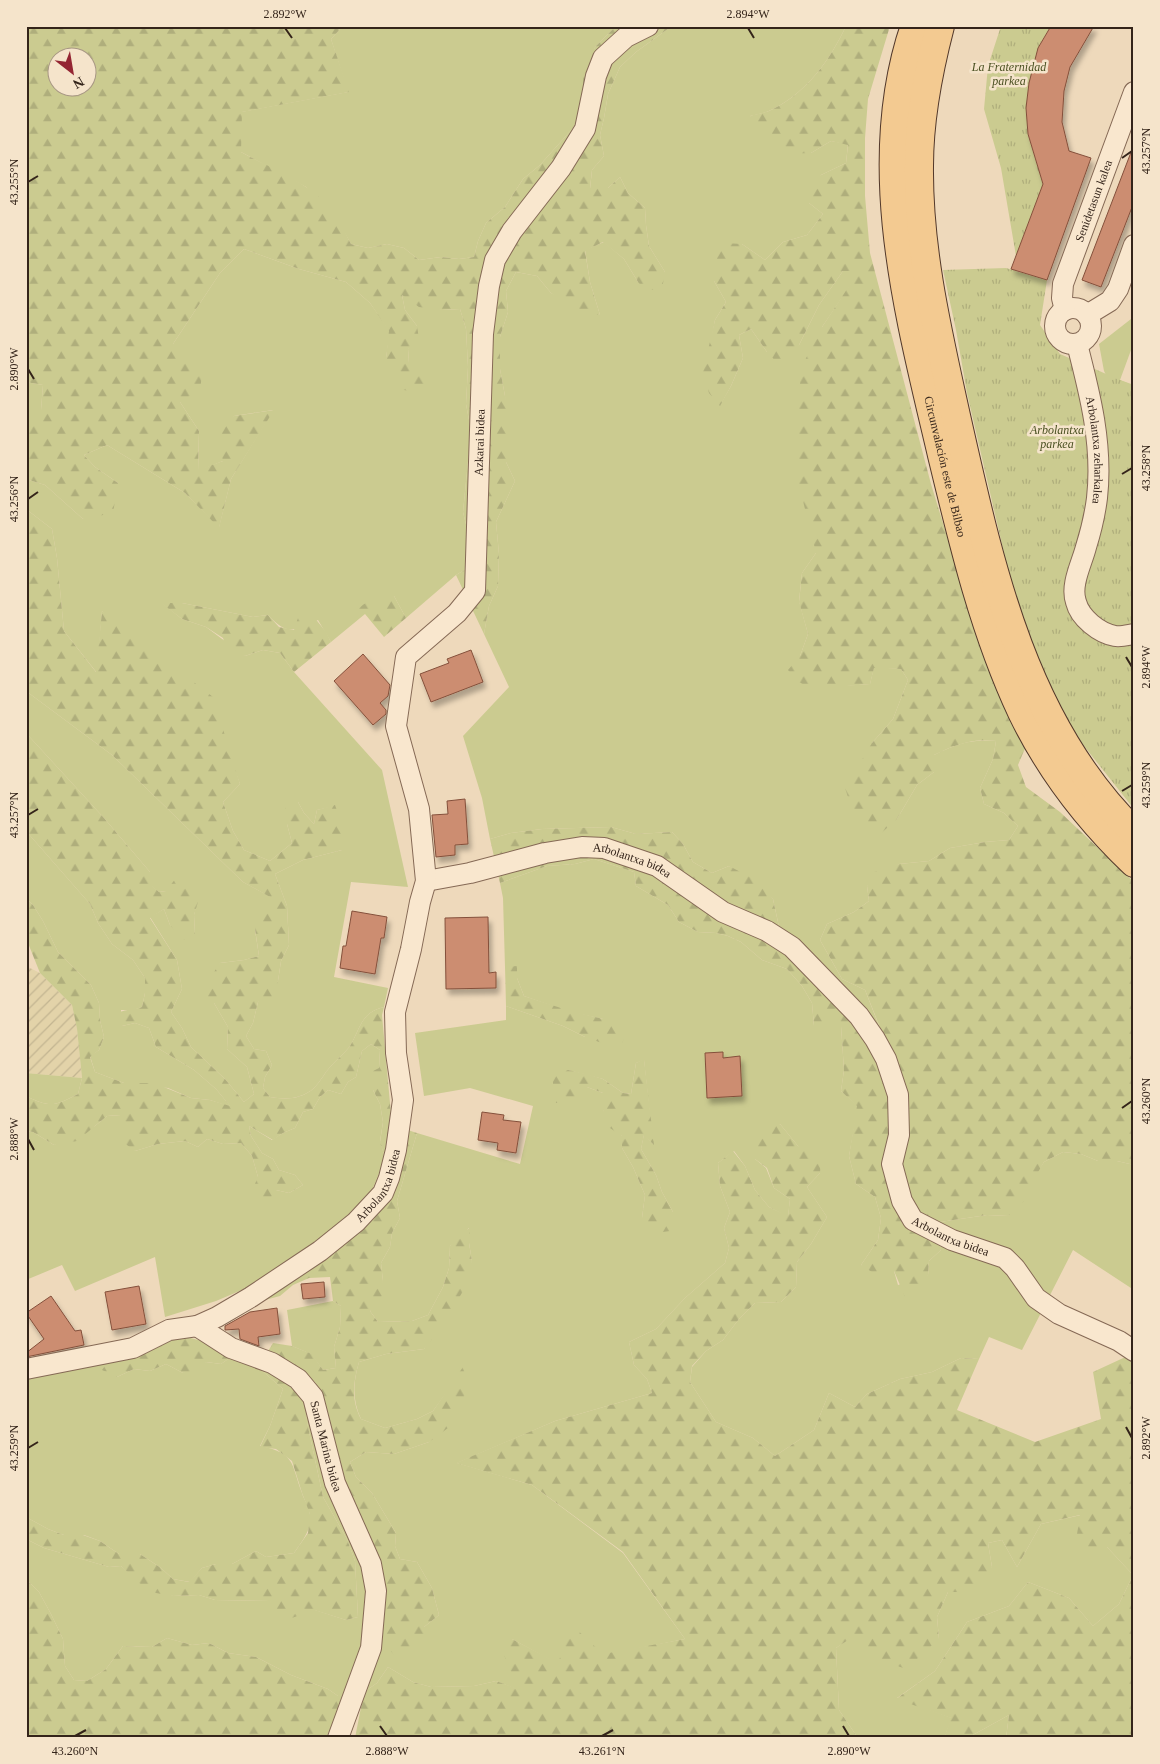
<svg xmlns="http://www.w3.org/2000/svg" width="1160" height="1764" viewBox="0 0 1160 1764" font-family="'Times New Roman',serif">
<style>
.farmland{fill:url(#farmland-furrows)}
.green{fill:#cbcb90;fill-rule:evenodd}
.forest{fill:url(#forest-firs);fill-rule:evenodd}
.park{fill:url(#park-tufts)}
.building{fill:#cc8d71;stroke:#84503b;filter:url(#shadow)}
.lines{fill:none;stroke-linecap:round;stroke-linejoin:round}
.street-casing{stroke:#856955;stroke-width:22}
.primary-casing{stroke:#52382a;stroke-width:30}
.street{stroke:#f9e7ce;stroke-width:20}
.primary{stroke:#f3ca91;stroke-width:28}
.ticks{fill:none;stroke:#34241a;stroke-width:2}
.labels{text-anchor:middle;stroke-width:5;stroke-linejoin:round;paint-order:stroke}
.park-label{font-size:12px;font-style:italic;fill:#4a5021;stroke:#f5e4cb}
.street-label{font-size:12px;fill:#34241a;stroke:#f5e4cb}
.neatline{fill:none;stroke:#34241a;stroke-width:2}
.ticks-label{font-size:12px;text-anchor:middle;fill:#34241a}
</style>
<defs>
<pattern id="farmland-furrows" width="10" height="10" patternUnits="userSpaceOnUse" patternTransform="scale(1.25)"><rect width="10" height="10" fill="#e3d3a9"/><path d="M-1 1l2-2M0 10L10 0M9 11l2-2" fill="none" stroke="#c3b591"/></pattern>
<pattern id="forest-firs" width="22" height="20" patternUnits="userSpaceOnUse" patternTransform="scale(1.25)"><rect width="22" height="20" fill="#cbcb90"/><path d="M5 1l3.5 6h-7zM16 11l3.5 6h-7z" fill="#afae7c"/></pattern>
<pattern id="park-tufts" width="24" height="20" patternUnits="userSpaceOnUse" patternTransform="scale(1.25)"><rect width="24" height="20" fill="#cbcb90"/><path d="M3 7l-1-3M5 7V3M7 7l1-3M15 17l-1-3M17 17v-4M19 17l1-3" fill="none" stroke="#afae7c"/></pattern>
<filter id="shadow"><feDropShadow dx="3" dy="5.5" stdDeviation="2.5" flood-color="#0004"/></filter>
</defs>
<rect width="100%" height="100%" fill="#eed9bb"/>
<!-- farmland -->
<polygon class="farmland" points="26,966 40,973 72,1005 77,1029 82,1078 26,1073"/>
<!-- green -->
<g class="green">
<polygon points="343,26 616,26 595,47 583,107 573,128 540,165 523,179 505,207 486,223 478,241 474,257 459,259 441,257 419,260 404,248 387,244 368,248 351,244 342,228 306,187 241,152 241,112 348,92 331,39"/>
<path d="M672,26H846C830,60 807,92 773,109C766,113 758,114 750,116L811,153L831,141L848,144L846,163L821,175L809,203L823,214L807,235L783,242L765,260L742,244L714,281L726,302L715,320L711,342L720,405L731,386L743,358L739,335L751,329L767,352L799,345L819,305L843,271H860L822,327L816,553L802,573L799,601L808,634L800,656L841,686L870,684L874,667L901,669L908,680L893,719L872,743L897,819L917,785L934,772V755C957,744 970,739 996,741L993,759L980,788L984,804L1004,813L1018,826L1009,840L985,842L950,848L929,861L899,864L867,886L869,901L854,912L827,924L820,940L842,979L865,990L883,1036L784,950L773,899L729,866L712,873L693,862L683,844L672,832L636,834L611,827L542,829L511,833L490,839L482,798L463,736L509,687L484,634L489,606L498,586L499,554L496,522L515,481L506,462L505,396L500,369V337L508,312L506,291L516,272L537,276L551,293L600,315L590,282L585,250L604,242L624,259L638,282L665,272L649,246L646,225L645,208L628,193L620,177L608,188L590,189L592,170L604,156L600,135L604,118L608,94L620,67L636,52Z"/>
<path d="M244,249L299,269L346,282L370,303L390,331L386,358L409,363L408,349L417,326L405,310L402,295L442,310L460,309L466,329L468,367L466,404L471,431L463,512L469,537L466,569L456,575L406,618L394,596L365,614L331,642L318,620C293,631 288,636 268,615L253,617L182,603H162L182,619L206,627L245,656L263,650L280,653L294,672L382,770L408,887L351,882L334,977L388,988L384,1007C360,1013 361,1028 350,1046C345,1053 337,1059 331,1066C325,1072 321,1081 314,1088C302,1099 285,1100 270,1097L263,1088L265,1077L272,1065L266,1051L254,1049L246,1036L253,1023L258,1002L278,981L281,961L289,945L287,906L275,874L303,860L342,850L335,806L317,810L314,824L304,813L298,802L287,824L292,843L270,861L244,850L233,831L223,802L240,784L233,765L102,611L97,673L64,631L57,558L52,529L26,509V479L45,485L83,519L118,483L95,467L84,455L107,445L185,493L219,527L231,479L273,410L234,416L223,461L198,471L199,431L180,402L173,344L220,273Z"/>
<polygon points="1131,319 1134,319 1134,342 1120,380 1134,385 1125,388 1110,383 1104,371 1099,344"/>
<polygon points="26,382 43,385 41,410 26,410"/>
<polygon points="26,691 112,755 243,882 271,897 255,930 259,956 244,960 220,963 214,1003 228,1027 227,1049 247,1067 254,1094 244,1102 225,1079 191,1047 182,1028 171,1012 182,989 177,960 150,917 164,909 170,925 195,934 194,915 197,902 166,891 159,892 150,885 150,872 104,818 26,733"/>
<polygon points="26,831 90,904 98,923 112,944 133,960 145,978 145,993 142,1007 133,1010 121,1010 122,1026 135,1023 149,1028 156,1047 194,1070 216,1089 231,1107 210,1100 191,1098 168,1088 124,1083 95,1072 90,1056 99,1050 104,1037 100,1020 99,1003 91,985 58,952 43,921 33,905 26,898"/>
<path d="M594,859L634,872L636,886L668,905L679,922L698,932L716,933L728,936L741,942L762,960L787,969L802,986L812,1003L814,1026H841L844,1070L841,1091L858,1106L849,1156L856,1184L875,1197L881,1218L878,1240L861,1265L894,1271L898,1285L928,1275L929,1261L941,1250L940,1222L987,1215L1008,1216L1044,1162L1063,1152L1081,1154L1098,1161H1117L1134,1165V1290L1073,1250L1022,1350L989,1337L979,1359L961,1358L932,1372L900,1379L867,1394L855,1407L829,1393L814,1430L775,1456L753,1438L716,1422L690,1382L692,1367L706,1351L723,1340L739,1319L755,1303L781,1302L796,1287L797,1262L811,1244L827,1217L807,1187L820,1173L780,1124L755,1159L766,1168L774,1188L790,1199L788,1217L769,1207L755,1190L745,1166L734,1151L718,1163L720,1186L730,1212L724,1228L729,1248L725,1263L685,1298L656,1329L629,1342L634,1365L647,1379L652,1393L555,1421L457,1463L532,1485L623,1553L685,1639L558,1664L512,1639L519,1690L496,1681L474,1686L431,1687L413,1682L388,1667L377,1683L364,1692L380,1639L424,1627L439,1615L432,1588L417,1562L400,1559L395,1546L396,1533L372,1493L356,1477L350,1462L366,1452L394,1454L429,1442L446,1393L433,1411L417,1419L385,1428L361,1419C352,1400 353,1382 359,1362L386,1354L424,1349L472,1261L469,1243V1228L450,1246L449,1268L443,1287L428,1315L412,1321L378,1322L370,1311L383,1281L381,1263L390,1247L392,1233L400,1218L397,1201L417,1133L520,1164L533,1106L470,1088L424,1096L415,1033L506,1020V1006L563,1026L585,1037L603,1019L567,1011L524,996L517,978V967H505L503,898L500,883L547,866L575,864ZM644,1060L653,1144L644,1134L641,1149L656,1175L662,1192L673,1212L642,1218L645,1195L633,1167L622,1148V1136L603,1110V1093L587,1087L568,1070L603,1079L623,1093L631,1094L636,1063Z"/>
<polygon points="371,1044 380,1050 379,1068 373,1090 380,1104 383,1122 380,1141 385,1158 371,1193 354,1213 325,1237 286,1261 261,1282 216,1301 165,1317 155,1257 75,1291 62,1265 26,1280 26,1131 33,1132 54,1145 95,1126 107,1116 121,1115 128,1125 135,1151 158,1144 185,1141 198,1147 207,1139 223,1144 241,1143 252,1156 258,1177 276,1190 289,1193 303,1185 295,1175 279,1170 273,1159 262,1153 251,1136 249,1126 272,1140 283,1133 295,1128 303,1112 313,1109 320,1097 328,1090 341,1094 348,1082 356,1077 362,1051"/>
<path d="M26,1073L82,1078L78,1094C55,1106 50,1108 26,1096Z"/>
<polygon points="333,1301 341,1306 340,1327 334,1347 336,1368 323,1370 311,1354 292,1346 287,1310"/>
<path d="M231,1357L260,1369L283,1389L270,1426L260,1446C296,1453 291,1464 302,1493C304,1500 310,1508 310,1515C312,1530 302,1541 294,1553L266,1557L256,1551L232,1564H216L202,1568L190,1582L173,1579L161,1568L140,1554H119L100,1541L84,1535H64L48,1529L26,1517V1377L110,1359L117,1377L134,1369L150,1371L166,1364L183,1373L206,1362L221,1364Z"/>
<polygon points="306,1404 367,1574 367,1636 338,1711 338,1696 328,1689 291,1675 256,1657 228,1653 209,1643 192,1645 167,1638 152,1647 123,1646 106,1669 87,1681 74,1680 65,1666 63,1639 51,1614 39,1592 26,1579 26,1539 44,1548 109,1567 121,1566 128,1572 173,1596 199,1595 215,1600 270,1601 315,1610 346,1620 358,1617 355,1561 347,1539 323,1497 307,1422"/>
<polygon points="1081,1515 1107,1547 1133,1575 1119,1604 1093,1626 1069,1598 1028,1582 1009,1606 967,1622 935,1671 897,1698 952,1718 944,1738 858,1738 839,1710 836,1648 854,1635 939,1639 937,1617 948,1592 992,1567 988,1543 1002,1540 1017,1567 1041,1524"/>
<polygon points="1009,1715 1006,1738 971,1738 971,1736"/>
</g>
<!-- forest -->
<g class="forest">
<path d="M26,26H343L331,39L349,92L242,112L241,152C272,169 310,183 332,210C340,219 345,233 351,244L368,248L387,244L404,248L419,260L441,257L459,259L474,257L478,241L486,223L505,207L523,179L540,165L573,128L583,107V79L595,47L616,26H672L636,52L620,67L608,94L604,118L600,135L604,156L592,170L590,188H608L620,177L628,193L645,208L646,225L649,246L665,272L662,289L645,290L638,282L624,259L603,242L585,251L590,282L600,315L576,310L551,293L537,276L516,272L506,291L508,312L500,337V369L510,423L506,462L515,481L496,522L499,554L498,586L489,606L484,634L456,575L466,569L469,537L463,512L471,431L466,404L468,367L466,329L460,309L442,310L419,307L402,295L405,310L417,326L419,339L408,349L409,363L424,369L431,384L414,392L399,389L386,358L389,331L370,303L346,282L299,269L244,249L220,273L173,344L203,367L200,390L180,402L199,431L198,470L223,461L217,437L234,416L274,410L231,479L219,528L185,493L107,445L84,455L95,467L118,483L113,513L83,519L45,485L26,479V410H41L43,385L26,382ZM58,58H88V88H58Z"/>
<path d="M846,26H890L868,99L865,138V196L870,253L931,484L980,644L1003,704L1026,746L1018,765L1026,787L1060,812L1134,882V1165L1117,1161H1098L1081,1154L1063,1152L1044,1162L1034,1179L1025,1200L1008,1216L987,1215L940,1222L941,1250L929,1261L928,1275L919,1292L905,1297L894,1271L875,1274L861,1265L878,1240L881,1218L875,1197L856,1184L849,1156L857,1106L841,1091L844,1070L841,1026H814L812,1003L802,986L787,969L762,960L741,942L728,936L716,933L698,932L679,922L668,905L636,886L634,872L594,859L575,864L547,866L500,883L490,839L511,833L542,829L611,827L636,834L672,832L683,844L693,862L712,873L729,866L754,879L773,899L779,927L883,1035L865,990L842,979L820,940L827,924L854,912L869,901L867,886L874,872L899,864L929,861L950,848L985,842L1009,840L1018,826L1004,813L984,804L980,788L993,759L996,741C973,738 955,745 934,755V772L917,785L897,819L878,836L863,830L852,809L845,788L872,743L893,719L908,680L901,669L874,668L870,684L812,689L797,681L788,670L800,656L808,634L799,602L802,573L816,553L798,481V413L801,368L822,327L859,271H843L819,305L799,345L781,367L767,352L751,329L739,335L743,358L731,386L720,406L709,393L703,372L715,320L726,302L714,281L713,265L724,243L742,244L765,260L783,242L807,235L823,214L809,203L804,188L821,175L846,163L848,145L831,141L811,153L782,154L762,137L750,116C757,114 766,113 773,109C807,92 830,60 846,26Z"/>
<path d="M26,509L52,529L57,558L64,631L96,672L102,611L213,697L240,784L223,802L233,831L244,850L270,861L292,843L287,824L285,802H298L304,813L314,824L317,810L335,805L343,828L342,850L303,860L275,874L287,906L289,945L281,961L278,981L272,997L258,1002L253,1023L246,1036L254,1049L266,1051L272,1065L265,1077L263,1088L270,1097C286,1100 302,1099 314,1088C321,1081 325,1072 331,1066C337,1059 345,1053 350,1046C361,1028 360,1013 384,1007L382,1015L392,1125L417,1133L397,1201L400,1218L392,1233L390,1247L381,1263L383,1281L382,1296L370,1311L378,1322L412,1321L428,1315L443,1287L449,1268L450,1246L458,1234L470,1228L469,1243L472,1261L469,1281L441,1328L424,1349L386,1354L359,1362C353,1383 351,1399 361,1419L385,1428L417,1419L433,1411L463,1367L468,1383L461,1408L448,1428L429,1442L394,1454L366,1452L350,1462L356,1477L372,1493L396,1533L395,1546L400,1559L417,1562L432,1588L439,1615L424,1627L425,1640L397,1658L380,1639L323,1400L315,1382L290,1363L267,1353L273,1343L292,1346L312,1354L323,1370L336,1368L334,1347L340,1327L341,1306L333,1301L330,1277L309,1278L293,1285L280,1296L265,1300L261,1282L286,1261L325,1237L354,1213L371,1193L385,1158L380,1142L383,1122L380,1104L373,1090L369,1073L379,1068L380,1050L371,1044L362,1051L356,1077L348,1082L341,1094L328,1090L320,1097L313,1109L303,1112L295,1128L283,1133L273,1140L249,1126L251,1136L262,1153L273,1159L279,1170L295,1175L303,1185L289,1193L276,1190L268,1202L251,1193L258,1177L252,1156L241,1143L223,1144L207,1139L198,1147L185,1141L158,1144L135,1151L123,1142L128,1126L120,1115L107,1116L77,1141L54,1145L33,1132L26,1131V1096C50,1108 55,1106 78,1094L82,1078L77,1029L72,1005L40,973L26,938V898L33,905L43,921L58,952L91,985L99,1003L100,1020L104,1037L99,1050L90,1057L95,1072L124,1083H154L191,1098L210,1100L230,1106L216,1089L194,1070L156,1047L149,1028L135,1023L122,1026L113,1017C123,1008 129,1011 142,1007L145,993V978L133,960L112,944L98,923L90,904L26,831V733L104,818L150,872L151,885L159,892L166,891L176,878L189,883L198,902L194,915L195,934L183,940L170,925L164,909L150,918L177,960L182,989L171,1012L182,1028L191,1047L225,1079L244,1102L254,1094L247,1067L227,1049L228,1027L214,1003L204,998L206,984L220,963L244,960L259,956L255,929L258,912L270,897L243,882L112,755L26,691Z"/>
<path d="M394,596L406,618L384,637L365,614L355,612C366,600 378,597 394,596Z"/>
<polygon points="161,603 182,603 253,617 268,615 279,627 294,630 298,618 310,612 326,632 331,642 294,672 280,653 263,650 245,656 227,651 223,638 206,627 182,619"/>
<polygon points="517,966 517,978 524,996 567,1010 603,1019 627,1032 622,1043 602,1043 585,1037 563,1026 506,1006 505,967"/>
<polygon points="644,1059 654,1145 644,1135 641,1149 656,1175 662,1192 673,1212 670,1231 655,1233 642,1218 645,1195 633,1167 622,1148 622,1136 607,1126 603,1110 603,1093 587,1087 576,1100 556,1103 553,1090 553,1076 568,1070 587,1074 603,1079 623,1093 631,1094 636,1063"/>
<polygon points="780,1124 798,1146 821,1157 820,1173 807,1187 827,1217 811,1244 797,1262 796,1287 781,1302 755,1303 739,1319 723,1340 706,1351 692,1366 690,1382 716,1422 753,1438 775,1456 814,1430 829,1393 855,1407 867,1394 900,1379 932,1372 961,1358 979,1359 957,1410 1035,1442 1101,1419 1093,1372 1134,1353 1134,1738 1006,1738 1009,1715 971,1736 971,1738 944,1738 951,1718 896,1699 935,1671 967,1622 1009,1606 1028,1582 1069,1598 1093,1626 1119,1604 1133,1575 1107,1547 1075,1547 1080,1515 1041,1524 1017,1567 1002,1540 988,1543 992,1567 978,1592 948,1592 937,1617 939,1639 906,1669 869,1656 854,1636 836,1648 839,1710 858,1738 355,1738 364,1692 377,1683 388,1667 413,1682 431,1687 474,1686 496,1681 518,1689 504,1655 512,1639 558,1663 572,1625 603,1654 685,1639 623,1552 532,1485 456,1463 555,1421 652,1393 647,1379 634,1365 629,1342 656,1329 685,1298 725,1263 729,1248 724,1228 730,1212 720,1186 718,1163 733,1151 745,1166 755,1190 769,1207 788,1216 790,1199 774,1188 767,1168 755,1159 751,1137"/>
<polygon points="183,1336 206,1342 231,1357 221,1364 206,1362 201,1371 183,1373 166,1364 150,1371 134,1369 117,1377 102,1370 110,1359"/>
<polygon points="260,1369 283,1376 306,1404 307,1422 323,1497 347,1539 355,1561 358,1617 346,1620 314,1610 289,1619 274,1614 270,1601 215,1600 199,1595 173,1596 156,1593 139,1583 121,1566 109,1567 44,1548 26,1539 26,1517 48,1529 64,1535 83,1535 100,1541 119,1554 140,1554 161,1568 173,1579 189,1582 202,1568 216,1564 232,1564 256,1551 266,1557 294,1553 308,1533 310,1514 302,1493 292,1461 276,1449 260,1447 270,1426 283,1389"/>
<polygon points="26,1579 39,1592 51,1614 63,1639 65,1666 74,1680 87,1681 106,1669 123,1646 152,1647 167,1638 192,1645 209,1643 228,1653 256,1657 291,1675 328,1689 338,1696 338,1711 326,1738 26,1738"/>
</g>
<!-- park -->
<g class="park">
<polygon points="1001,26 1051,26 1040,44 1028,134 1043,184 1016,256 1001,168 984,109 988,66"/>
<polygon points="1006,268 1047,280 1040,325 1060,354 1134,386 1134,809 1084,746 1054,700 1019,618 967,393 956,330 943,270"/>
</g>
<!-- building -->
<g class="building">
<polygon points="1051,26 1094,26 1070,67 1064,91 1062,122 1069,151 1091,158 1047,280 1011,269 1043,184 1028,134 1026,108 1029,83 1038,48"/>
<polygon points="1133,147 1134,202 1101,287 1082,280"/>
<polygon points="471,650 483,682 431,702 420,674 449,663 447,659"/>
<polygon points="363,654 390,685 388,696 380,703 386,710 386,714 373,725 334,681"/>
<polygon points="465,799 468,844 455,845 455,855 436,857 432,815 448,814 447,801"/>
<polygon points="352,911 387,917 384,938 381,938 375,974 340,968 343,946 346,946"/>
<polygon points="488,917 489,973 496,972 496,988 446,989 445,918"/>
<polygon points="723,1052 723,1058 740,1056 742,1096 707,1098 705,1053"/>
<polygon points="482,1112 504,1115 503,1120 521,1122 516,1153 497,1150 498,1143 478,1140"/>
<polygon points="324,1282 325,1297 303,1299 301,1284"/>
<polygon points="139,1286 146,1324 112,1330 105,1292"/>
<polygon points="51,1296 75,1331 81,1330 84,1345 26,1357 26,1353 44,1339 26,1313"/>
<polygon points="277,1308 280,1334 258,1337 259,1346 240,1339 239,1329 225,1330 225,1326 250,1312"/>
</g>
<g class="lines">
<defs>
<g id="street">
<circle cx="1073" cy="326" r="18"/>
<path id="s1" d="M1065,310L1062,298L1063,284L1134,92"/>
<polyline points="1087,315 1110,301 1118,289 1134,245"/>
<path id="s2" d="M1077,344C1090,394 1103,445 1097,498C1095,514 1091,531 1086,547C1082,563 1070,585 1076,602C1080,618 1099,633 1115,636C1121,637 1128,635 1134,634"/>
<path id="s3" d="M426,881L470,873L545,853L582,847L604,848L657,866L723,912L767,931L792,947L859,1016L875,1039L886,1059L898,1095L899,1135L892,1164L902,1201L913,1220L952,1240L1005,1258L1015,1268L1036,1298L1059,1314L1119,1341L1134,1351"/>
<path id="s4" d="M197,1326L231,1348L272,1363L298,1379L313,1397L335,1483L371,1564L376,1591L371,1648L338,1738"/>
<path id="s5" d="M26,1369L133,1348L169,1330L197,1326L217,1317L251,1297L320,1251L356,1222L383,1193L389,1178L396,1150L403,1100L396,1053L395,1012L411,949L420,902L426,881L419,809L396,726L406,657L457,613L475,591L483,334L489,286L495,260L512,231L561,168L585,129L596,76L603,58L626,37L648,26"/>
</g>
<g id="primary">
<path id="s6" d="M915,26C867,165 910,318 942,455C963,542 984,631 1022,712C1050,770 1088,819 1134,863"/>
<path d="M940,26C928,72 919,118 919,166C918,250 938,334 956,416C989,562 1022,723 1134,832"/>
</g>
</defs>
<!-- street casing -->
<use href="#street" class="street-casing"/>
<!-- primary casing -->
<use href="#primary" class="primary-casing"/>
<!-- street -->
<use href="#street" class="street"/>
<!-- primary -->
<use href="#primary" class="primary"/>
</g>
<!-- ticks -->
<path class="ticks" d="M285,28L292,38M748,28L754,38M1122,158L1132,151M28,182L38,176M28,369L34,379M1122,474L1132,468M28,499L38,492M1126,657L1132,667M1122,791L1132,785M28,815L38,809M1122,1108L1132,1101M28,1139L34,1150M1126,1427L1132,1438M28,1448L38,1442M380,1726L387,1736M843,1726L849,1736M75,1736L86,1730M602,1736L613,1730"/>
<g class="labels">
<!-- park labels -->
<g class="park-label">
<text x="1009" y="71">La Fraternidad<tspan x="1009" dy="14">parkea</tspan></text>
<text x="1057" y="434">Arbolantxa<tspan x="1057" dy="14">parkea</tspan></text>
</g>
<!-- street labels -->
<g class="street-label">
<text dy="4" stroke="none"><textPath href="#s1" startOffset="115">Senidetasun kalea</textPath></text>
<text dy="4" stroke="none"><textPath href="#s5" startOffset="1199">Azkarai bidea</textPath></text>
<text dy="4" stroke="none"><textPath href="#s2" startOffset="108">Arbolantxa zeharkalea</textPath></text>
<text dy="4" stroke="none"><textPath href="#s6" startOffset="448">Circunvalación este de Bilbao</textPath></text>
<text dy="4" stroke="none"><textPath href="#s3" startOffset="212">Arbolantxa bidea</textPath></text>
<text dy="4" stroke="none"><textPath href="#s5" startOffset="412">Arbolantxa bidea</textPath></text>
<text dy="4" stroke="none"><textPath href="#s3" startOffset="752">Arbolantxa bidea</textPath></text>
<text dy="4" stroke="none"><textPath href="#s4" startOffset="189">Santa Marina bidea</textPath></text>
</g>
</g>
<!-- border -->
<rect width="1160" height="1764" fill="none" stroke="#f5e4cb" stroke-width="55"/>
<!-- north arrow -->
<g transform="translate(72 72) rotate(149)"><circle r="24" fill="#f5e4cb" stroke="#a89784"/>
<path d="M0-4L9 19L0 12L-9 19Z" fill="#942532"/>
<text y="-8" font-size="14" font-weight="bold" text-anchor="middle" fill="#34241a">N</text>
</g>
<rect x="28" y="28" width="1104" height="1708" class="neatline"/>
<g class="ticks-label">
<text x="285" y="18">2.892°W</text>
<text x="748" y="18">2.894°W</text>
<text transform="translate(1146 151) rotate(-90)" y="4">43.257°N</text>
<text transform="translate(14 182) rotate(-90)" y="4">43.255°N</text>
<text transform="translate(14 369) rotate(-90)" y="4">2.890°W</text>
<text transform="translate(1146 468) rotate(-90)" y="4">43.258°N</text>
<text transform="translate(14 499) rotate(-90)" y="4">43.256°N</text>
<text transform="translate(1146 667) rotate(-90)" y="4">2.894°W</text>
<text transform="translate(1146 785) rotate(-90)" y="4">43.259°N</text>
<text transform="translate(14 815) rotate(-90)" y="4">43.257°N</text>
<text transform="translate(1146 1101) rotate(-90)" y="4">43.260°N</text>
<text transform="translate(14 1139) rotate(-90)" y="4">2.888°W</text>
<text transform="translate(1146 1438) rotate(-90)" y="4">2.892°W</text>
<text transform="translate(14 1448) rotate(-90)" y="4">43.259°N</text>
<text x="75" y="1755">43.260°N</text>
<text x="387" y="1755">2.888°W</text>
<text x="602" y="1755">43.261°N</text>
<text x="849" y="1755">2.890°W</text>
</g>
</svg>
